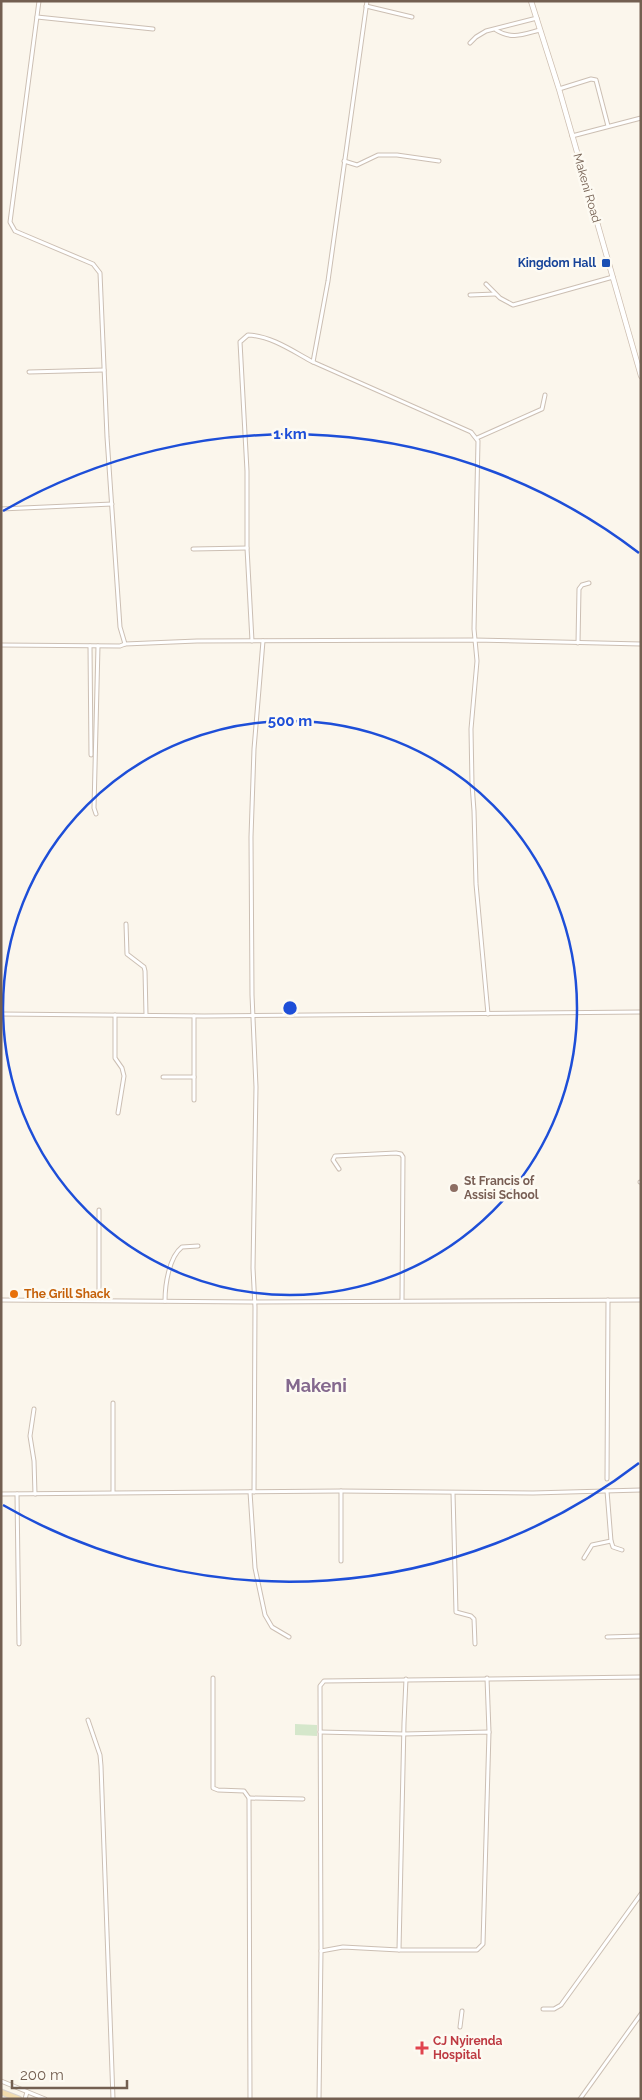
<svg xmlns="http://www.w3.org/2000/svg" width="642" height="2100" viewBox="0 0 642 2100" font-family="Raleway,sans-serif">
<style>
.green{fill:#d5e7cb}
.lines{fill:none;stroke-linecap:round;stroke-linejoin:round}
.minor-casing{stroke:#ccbfb3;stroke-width:5}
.secondary-casing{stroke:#cebfb1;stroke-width:6}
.primary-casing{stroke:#d8d2ce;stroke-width:7}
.minor{stroke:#fff;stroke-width:3}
.secondary{stroke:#fff;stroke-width:4.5}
.primary{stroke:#f1dbad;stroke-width:5}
.ring{fill:none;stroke:#1d4ed8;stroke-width:2.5}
.transit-dot{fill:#1a4fb4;stroke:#fdfaf2;stroke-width:2}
.education-dot{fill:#8d6e63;stroke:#fdfaf2;stroke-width:2}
.food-dot{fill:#e8710a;stroke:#fdfaf2;stroke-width:2}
.health-dot{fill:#e0444e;stroke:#fdfaf2;stroke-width:2}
.labels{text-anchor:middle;stroke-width:5;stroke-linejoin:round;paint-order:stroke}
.street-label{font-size:12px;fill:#735f51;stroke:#fdfaf2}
.transit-label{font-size:12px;font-weight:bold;fill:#164399;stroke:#fdfaf2;text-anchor:end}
.education-label{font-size:12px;font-weight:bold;fill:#785e54;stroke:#fdfaf2;text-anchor:start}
.food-label{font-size:12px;font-weight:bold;fill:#c56008;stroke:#fdfaf2;text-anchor:start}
.health-label{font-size:12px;font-weight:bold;fill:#be3a42;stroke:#fdfaf2;text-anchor:start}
.district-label{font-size:18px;font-weight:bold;fill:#84698e;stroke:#fdfaf2}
.centre{fill:#1d4ed8;stroke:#fdfaf2;stroke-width:2.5}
.ring-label{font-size:15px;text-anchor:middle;font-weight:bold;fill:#1d4ed8;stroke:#fdfaf2;stroke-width:5;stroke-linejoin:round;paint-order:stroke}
</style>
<rect width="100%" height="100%" fill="#fbf6ec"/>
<!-- green -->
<polygon class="green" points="295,1724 317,1725 317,1736 295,1735"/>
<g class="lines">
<defs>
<g id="minor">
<polyline points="39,1 10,222 15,231 22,234 93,264 100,273 107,437 120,627 125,644 197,641 474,640 641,644"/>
<polyline points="366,6 412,17"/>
<polyline points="37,17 153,29"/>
<path d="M496,30C512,40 524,34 540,30"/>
<polyline points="470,43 476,37 486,31 537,18"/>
<polyline points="559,89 591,79 596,80 608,126"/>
<polyline points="572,136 641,118"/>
<polyline points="344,161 357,165 378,155 397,155 439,161"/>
<polyline points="486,284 500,298 513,305 613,277"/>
<polyline points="470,295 495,294"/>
<polyline points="313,362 471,432 478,441 474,629 477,661 471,729 472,784 474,811 476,884 488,1014"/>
<polyline points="29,372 104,370"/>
<polyline points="477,438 542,409 545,395"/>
<polyline points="1,509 112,504"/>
<polyline points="193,549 247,548"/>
<path d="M252,641L247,548V471L240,342L248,335C272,336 294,352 313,362L328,281L367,1"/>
<polyline points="578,643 579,589 582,585 589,583"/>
<polyline points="1,645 120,646 125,644"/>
<polyline points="90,646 91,755"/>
<polyline points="96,814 94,808 98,646"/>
<polyline points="126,924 127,954 144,967 145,971 146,1015"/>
<polyline points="1,1014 204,1016 641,1012"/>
<polyline points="115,1015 115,1058 122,1068 124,1076 118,1113"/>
<polyline points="194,1016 194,1100"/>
<polyline points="163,1077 194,1077"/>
<polyline points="339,1169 333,1160 335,1156 396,1153 401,1154 403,1157 402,1300"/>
<polyline points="640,1182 641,1182"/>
<polyline points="99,1210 99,1300"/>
<polyline points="1,1300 254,1302 641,1300"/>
<path d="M165,1301C165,1285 169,1257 182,1247L198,1246"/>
<polyline points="113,1403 113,1492"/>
<polyline points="34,1409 30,1436 34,1461 35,1494"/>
<polyline points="607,1479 608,1300"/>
<polyline points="341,1491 341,1561"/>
<polyline points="607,1491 611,1541 613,1547 622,1550"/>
<polyline points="250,1492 255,1568 265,1615 272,1627 289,1637"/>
<polyline points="254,1492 255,1307 253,1268 256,1087 252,995 251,837 254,749 263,641"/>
<polyline points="453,1493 456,1612 471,1616 474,1619 475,1644"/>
<polyline points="1,1494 341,1491 533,1493 641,1490"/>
<polyline points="17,1494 19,1644"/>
<polyline points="584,1558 592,1545 611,1541"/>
<polyline points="607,1637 641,1636"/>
<polyline points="213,1678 213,1788 218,1790 244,1791 249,1798 250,2099"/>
<polyline points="487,1678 489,1732"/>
<polyline points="88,1720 100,1755 101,1766 113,2099"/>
<polyline points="320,1732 404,1734 489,1732 483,1944 477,1950 399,1950 343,1947 321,1951"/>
<polyline points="249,1798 303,1799"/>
<polyline points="399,1950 404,1723 406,1679"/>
<polyline points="543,2009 554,2009 561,2005 641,1894"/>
<polyline points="460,2027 462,2011"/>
<polyline points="1,2081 45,2099"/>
<polyline points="25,2099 27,2092"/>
<polyline points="319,2099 321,1951 320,1686 324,1681 641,1677"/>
<polyline points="580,2099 641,2014"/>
</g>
<polyline id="secondary" points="531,1 559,89 641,376"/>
<polyline id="primary" points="1,2092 19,2099"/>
</defs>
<!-- minor casing -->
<use href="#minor" class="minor-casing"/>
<!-- secondary casing -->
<use href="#secondary" class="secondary-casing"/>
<!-- primary casing -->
<use href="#primary" class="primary-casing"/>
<!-- minor -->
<use href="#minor" class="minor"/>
<!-- secondary -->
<use href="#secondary" class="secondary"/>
<!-- primary -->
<use href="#primary" class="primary"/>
</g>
<!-- distance rings -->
<g class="ring">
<circle cx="290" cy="1008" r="287"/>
<path d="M639 1463A574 574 0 0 1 3 1505M3 511A574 574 0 0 1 639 553"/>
</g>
<!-- markers -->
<rect class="transit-dot" x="601" y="258" width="10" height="10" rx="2.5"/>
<circle class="education-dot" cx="454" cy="1188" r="5"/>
<circle class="food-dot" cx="14" cy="1294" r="5"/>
<path class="health-dot" d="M419.5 2040.5h5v5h5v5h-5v5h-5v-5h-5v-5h5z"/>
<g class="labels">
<!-- street labels -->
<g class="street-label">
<text transform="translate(587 188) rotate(74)" y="4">Makeni Road</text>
</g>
<!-- transit labels -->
<g class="transit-label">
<text x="596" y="267">Kingdom Hall</text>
</g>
<!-- education labels -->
<g class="education-label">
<text x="464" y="1185">St Francis of<tspan x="464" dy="14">Assisi School</tspan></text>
</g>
<!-- food labels -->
<g class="food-label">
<text x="24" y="1298">The Grill Shack</text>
</g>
<!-- health labels -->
<g class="health-label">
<text x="433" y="2045">CJ Nyirenda<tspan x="433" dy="14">Hospital</tspan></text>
</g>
<!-- district labels -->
<g class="district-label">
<text x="316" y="1392">Makeni</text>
</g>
</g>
<circle cx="290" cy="1008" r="8" class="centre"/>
<g class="ring-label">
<text x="290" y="439">1 km</text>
<text x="290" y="726">500 m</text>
</g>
<!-- border -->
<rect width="642" height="2100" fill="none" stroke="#735f51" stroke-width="5"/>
<!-- scale -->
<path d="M12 2080v8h115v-8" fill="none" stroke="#735f51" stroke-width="2.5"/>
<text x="20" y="2080" font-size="15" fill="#735f51" stroke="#fdfaf2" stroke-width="4" paint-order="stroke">200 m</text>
</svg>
